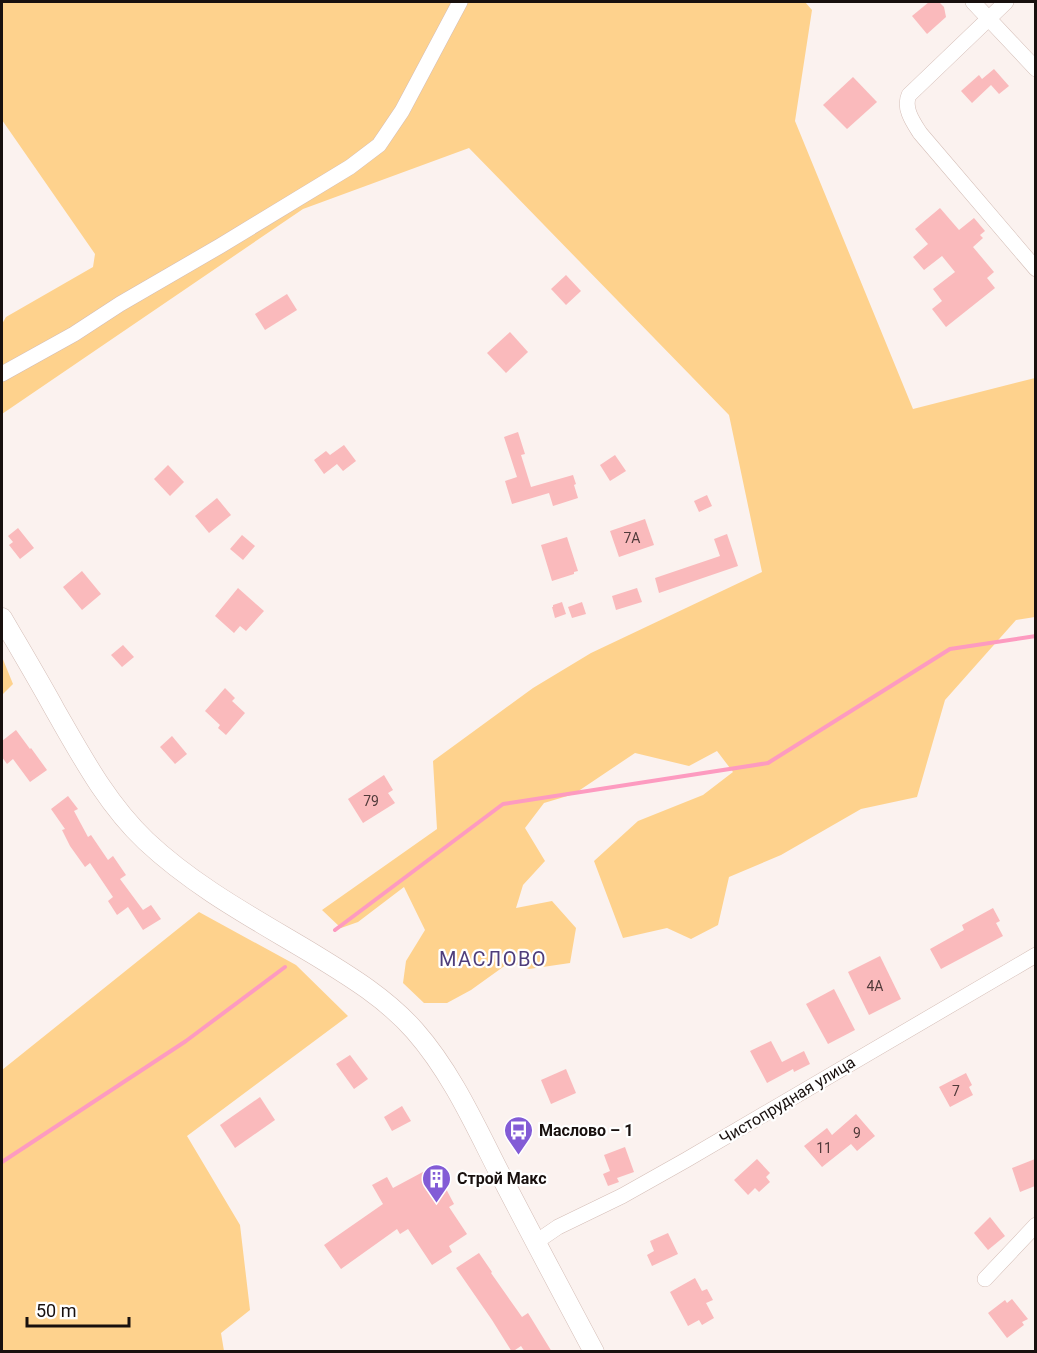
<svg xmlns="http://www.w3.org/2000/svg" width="1037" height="1353" viewBox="0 0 1037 1353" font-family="Roboto,sans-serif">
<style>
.green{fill:#fed28d}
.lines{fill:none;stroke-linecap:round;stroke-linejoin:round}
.stream{stroke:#fd9bc0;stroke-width:4}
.building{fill:#fababc}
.minor-casing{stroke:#d4bdb6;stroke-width:16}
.secondary-casing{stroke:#d4bdb6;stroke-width:21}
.minor{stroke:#fff;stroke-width:15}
.secondary{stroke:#fff;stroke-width:20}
.labels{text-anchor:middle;stroke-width:4.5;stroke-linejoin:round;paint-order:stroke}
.number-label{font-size:14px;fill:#503a3a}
.street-label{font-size:16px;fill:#18100e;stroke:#fff}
.poi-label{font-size:16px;font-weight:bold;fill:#18100e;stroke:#fff;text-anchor:start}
.quarter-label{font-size:20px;letter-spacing:1.5px;fill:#4f3e7b;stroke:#fff}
</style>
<rect width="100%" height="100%" fill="#fbf2ef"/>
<!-- green -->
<g class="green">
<polygon points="2,2 805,2 812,10 795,121 913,409 1035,378 1035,617 1016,620 945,700 917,797 861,809 781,855 729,877 718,925 691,939 667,928 623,938 594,861 638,821 703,795 733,772 717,751 689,766 635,753 574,794 544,803 525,828 545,861 523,885 516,908 552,901 576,928 570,963 529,969 510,962 471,990 447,1003 424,1003 403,983 406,961 425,930 404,887 358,922 341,928 322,910 437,829 433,761 533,688 591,653 762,572 729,415 469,148 303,209 2,414 2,324 6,317 93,267 95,254 2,120"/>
<polygon points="2,657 13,684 2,695"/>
<polygon points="199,912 296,965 348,1016 187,1136 240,1225 250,1310 221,1333 224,1351 2,1351 2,1070"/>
</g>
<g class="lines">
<!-- stream -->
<g class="stream">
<polyline points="335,930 503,804 768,763 950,649 1036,636"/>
<polyline points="2,1162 186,1041 285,967"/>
</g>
</g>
<!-- building -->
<g class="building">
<polygon points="929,2 939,2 944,7 946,17 927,34 912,16"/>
<polygon points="994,69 1009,86 999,94 991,85 972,103 961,91 979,75 982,79"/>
<polygon points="853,77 877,102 847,129 823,105"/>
<polygon points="940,208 959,230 974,218 985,231 980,235 983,238 973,247 994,272 987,278 995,288 946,327 932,309 942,301 933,289 955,272 942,256 924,270 913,257 928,244 915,229"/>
<polygon points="566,275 581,291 566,305 551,289"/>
<polygon points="287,294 297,310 265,330 255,314"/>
<polygon points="510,332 528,352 506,373 487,353"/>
<polygon points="518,432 525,454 521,455 531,487 573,475 576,484 574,485 578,498 553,506 549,493 512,504 505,481 517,477 504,437"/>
<polygon points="344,445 356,461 343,471 337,464 324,474 314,460 326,451 330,455"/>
<polygon points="615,455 626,471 610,481 600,465"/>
<polygon points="168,465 184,482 170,496 154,479"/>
<polygon points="707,495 712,506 699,512 694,501"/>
<polygon points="217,498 231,515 209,533 195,516"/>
<polygon points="645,519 654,545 619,557 610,531"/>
<polygon points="18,528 34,548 20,559 9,545 13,542 8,536"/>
<polygon points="727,534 738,566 659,593 655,578 720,556 714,539"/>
<polygon points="242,535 255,546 243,560 230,549"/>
<polygon points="567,537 578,571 574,572 574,574 552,581 541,545"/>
<polygon points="82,571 101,594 82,610 63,587"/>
<polygon points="238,588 264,611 246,631 240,626 234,633 215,616"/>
<polygon points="637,588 642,602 616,610 612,596"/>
<polygon points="562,602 566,614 555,618 552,607 553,607 553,605"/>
<polygon points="582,602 586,614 572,618 568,607"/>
<polygon points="123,645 134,657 122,667 111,655"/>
<polygon points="225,688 235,698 232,701 245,713 226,735 218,728 220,725 205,711"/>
<polygon points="16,730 30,749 31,748 47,770 30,782 13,759 7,764 2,757 2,741"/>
<polygon points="172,736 187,754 175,764 160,747"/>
<polygon points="384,775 393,790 388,793 395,803 363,823 348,799"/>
<polygon points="68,796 78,809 74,811 88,837 91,835 108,860 113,856 126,875 120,879 143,910 151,905 161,919 143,930 128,907 117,915 108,901 113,897 90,863 85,867 70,846 62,830 65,829 51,809"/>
<polygon points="993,908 1000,921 996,923 1003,936 941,969 930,949 964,930 962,925"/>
<polygon points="880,956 901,999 869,1015 848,972"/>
<polygon points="834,989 855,1030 828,1044 806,1004"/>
<polygon points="771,1041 782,1062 804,1051 810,1064 794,1072 793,1069 767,1083 750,1051"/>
<polygon points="350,1055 368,1079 354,1089 336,1064"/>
<polygon points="566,1069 576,1093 551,1104 541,1080"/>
<polygon points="966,1073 972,1085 969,1087 973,1095 950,1107 939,1087"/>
<polygon points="260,1097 275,1120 235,1148 220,1125"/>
<polygon points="402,1106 411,1121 392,1131 384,1117"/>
<polygon points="856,1114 875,1136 857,1151 851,1144 822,1167 804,1146 827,1128 832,1135"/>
<polygon points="625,1147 634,1172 617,1178 619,1182 608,1186 603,1174 610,1171 604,1155"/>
<polygon points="757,1159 770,1173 766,1177 770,1182 759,1192 755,1188 748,1195 734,1180"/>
<polygon points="1035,1159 1035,1186 1020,1192 1012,1168"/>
<polygon points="434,1166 454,1204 449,1207 467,1234 449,1246 452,1252 432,1265 408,1229 400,1234 397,1229 341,1269 324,1245 383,1204 372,1185 387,1177 393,1188"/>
<polygon points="990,1217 1005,1236 988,1250 974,1233"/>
<polygon points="668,1233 678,1254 652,1266 647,1255 654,1251 650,1241"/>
<polygon points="479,1253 492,1272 491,1273 522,1317 528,1313 552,1352 525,1352 521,1346 512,1352 492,1320 456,1268"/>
<polygon points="695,1278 702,1291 707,1289 713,1300 706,1303 714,1318 702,1325 699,1320 688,1326 670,1292"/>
<polygon points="1012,1299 1028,1319 1022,1322 1024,1325 1007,1338 988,1313 1005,1300 1007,1303"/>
</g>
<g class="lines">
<defs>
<g id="minor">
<polyline points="973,2 1036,69"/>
<path d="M1006,2L909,95C903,108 913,122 920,133L1036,269"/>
<polyline points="2,374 74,334 120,304 220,246 350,167 379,145 402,111 460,2"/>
<polyline points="536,1242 558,1227 622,1196 686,1160 1036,955"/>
<polyline points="985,1279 1036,1225"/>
</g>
<path id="secondary" d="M2,618C20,649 38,679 55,710C82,757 107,804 146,841C196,888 257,920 315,955C351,977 387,999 415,1031C451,1072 474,1123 499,1172C530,1232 562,1292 594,1352"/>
</defs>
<!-- minor casing -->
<use href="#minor" class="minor-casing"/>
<!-- secondary casing -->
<use href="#secondary" class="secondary-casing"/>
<!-- minor -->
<use href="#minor" class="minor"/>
<!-- secondary -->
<use href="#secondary" class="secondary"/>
</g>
<!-- icons -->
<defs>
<symbol id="bus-pin" viewBox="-11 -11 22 30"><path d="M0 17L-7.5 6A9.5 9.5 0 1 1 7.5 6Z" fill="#835cd6" stroke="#fff"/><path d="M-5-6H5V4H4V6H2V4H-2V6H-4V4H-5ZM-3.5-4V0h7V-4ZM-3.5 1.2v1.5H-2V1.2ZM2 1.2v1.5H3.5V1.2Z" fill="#fff"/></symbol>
<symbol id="building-pin" viewBox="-11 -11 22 30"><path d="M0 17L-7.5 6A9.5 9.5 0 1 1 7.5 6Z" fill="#835cd6" stroke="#fff"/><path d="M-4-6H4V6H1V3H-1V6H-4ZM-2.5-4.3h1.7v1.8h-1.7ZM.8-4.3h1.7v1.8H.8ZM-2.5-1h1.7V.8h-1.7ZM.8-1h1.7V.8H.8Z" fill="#fff"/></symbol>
</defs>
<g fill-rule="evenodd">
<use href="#bus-pin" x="502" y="1114" width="33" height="45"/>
<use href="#building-pin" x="420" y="1162" width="33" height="45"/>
</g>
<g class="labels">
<!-- number labels -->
<g class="number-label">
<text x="632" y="543">7А</text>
<text x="371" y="806">79</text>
<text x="875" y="991">4А</text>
<text x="956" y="1096">7</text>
<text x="857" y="1138">9</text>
<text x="824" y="1153">11</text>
</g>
<!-- street labels -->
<g class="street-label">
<text transform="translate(787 1100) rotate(-31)" y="6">Чистопрудная улица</text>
</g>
<!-- poi labels -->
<g class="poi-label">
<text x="539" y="1136">Маслово – 1</text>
<text x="457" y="1184">Строй Макс</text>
</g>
<!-- quarter labels -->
<g class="quarter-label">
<text x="493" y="966">МАСЛОВО</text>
</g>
</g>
<!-- border -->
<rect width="1037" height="1353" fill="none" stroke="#18100e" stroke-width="6"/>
<!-- scale -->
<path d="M27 1317v9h102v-9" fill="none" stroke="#18100e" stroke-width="3"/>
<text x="36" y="1317" font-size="18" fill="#18100e" stroke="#ffffff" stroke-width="4.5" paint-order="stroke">50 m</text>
</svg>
